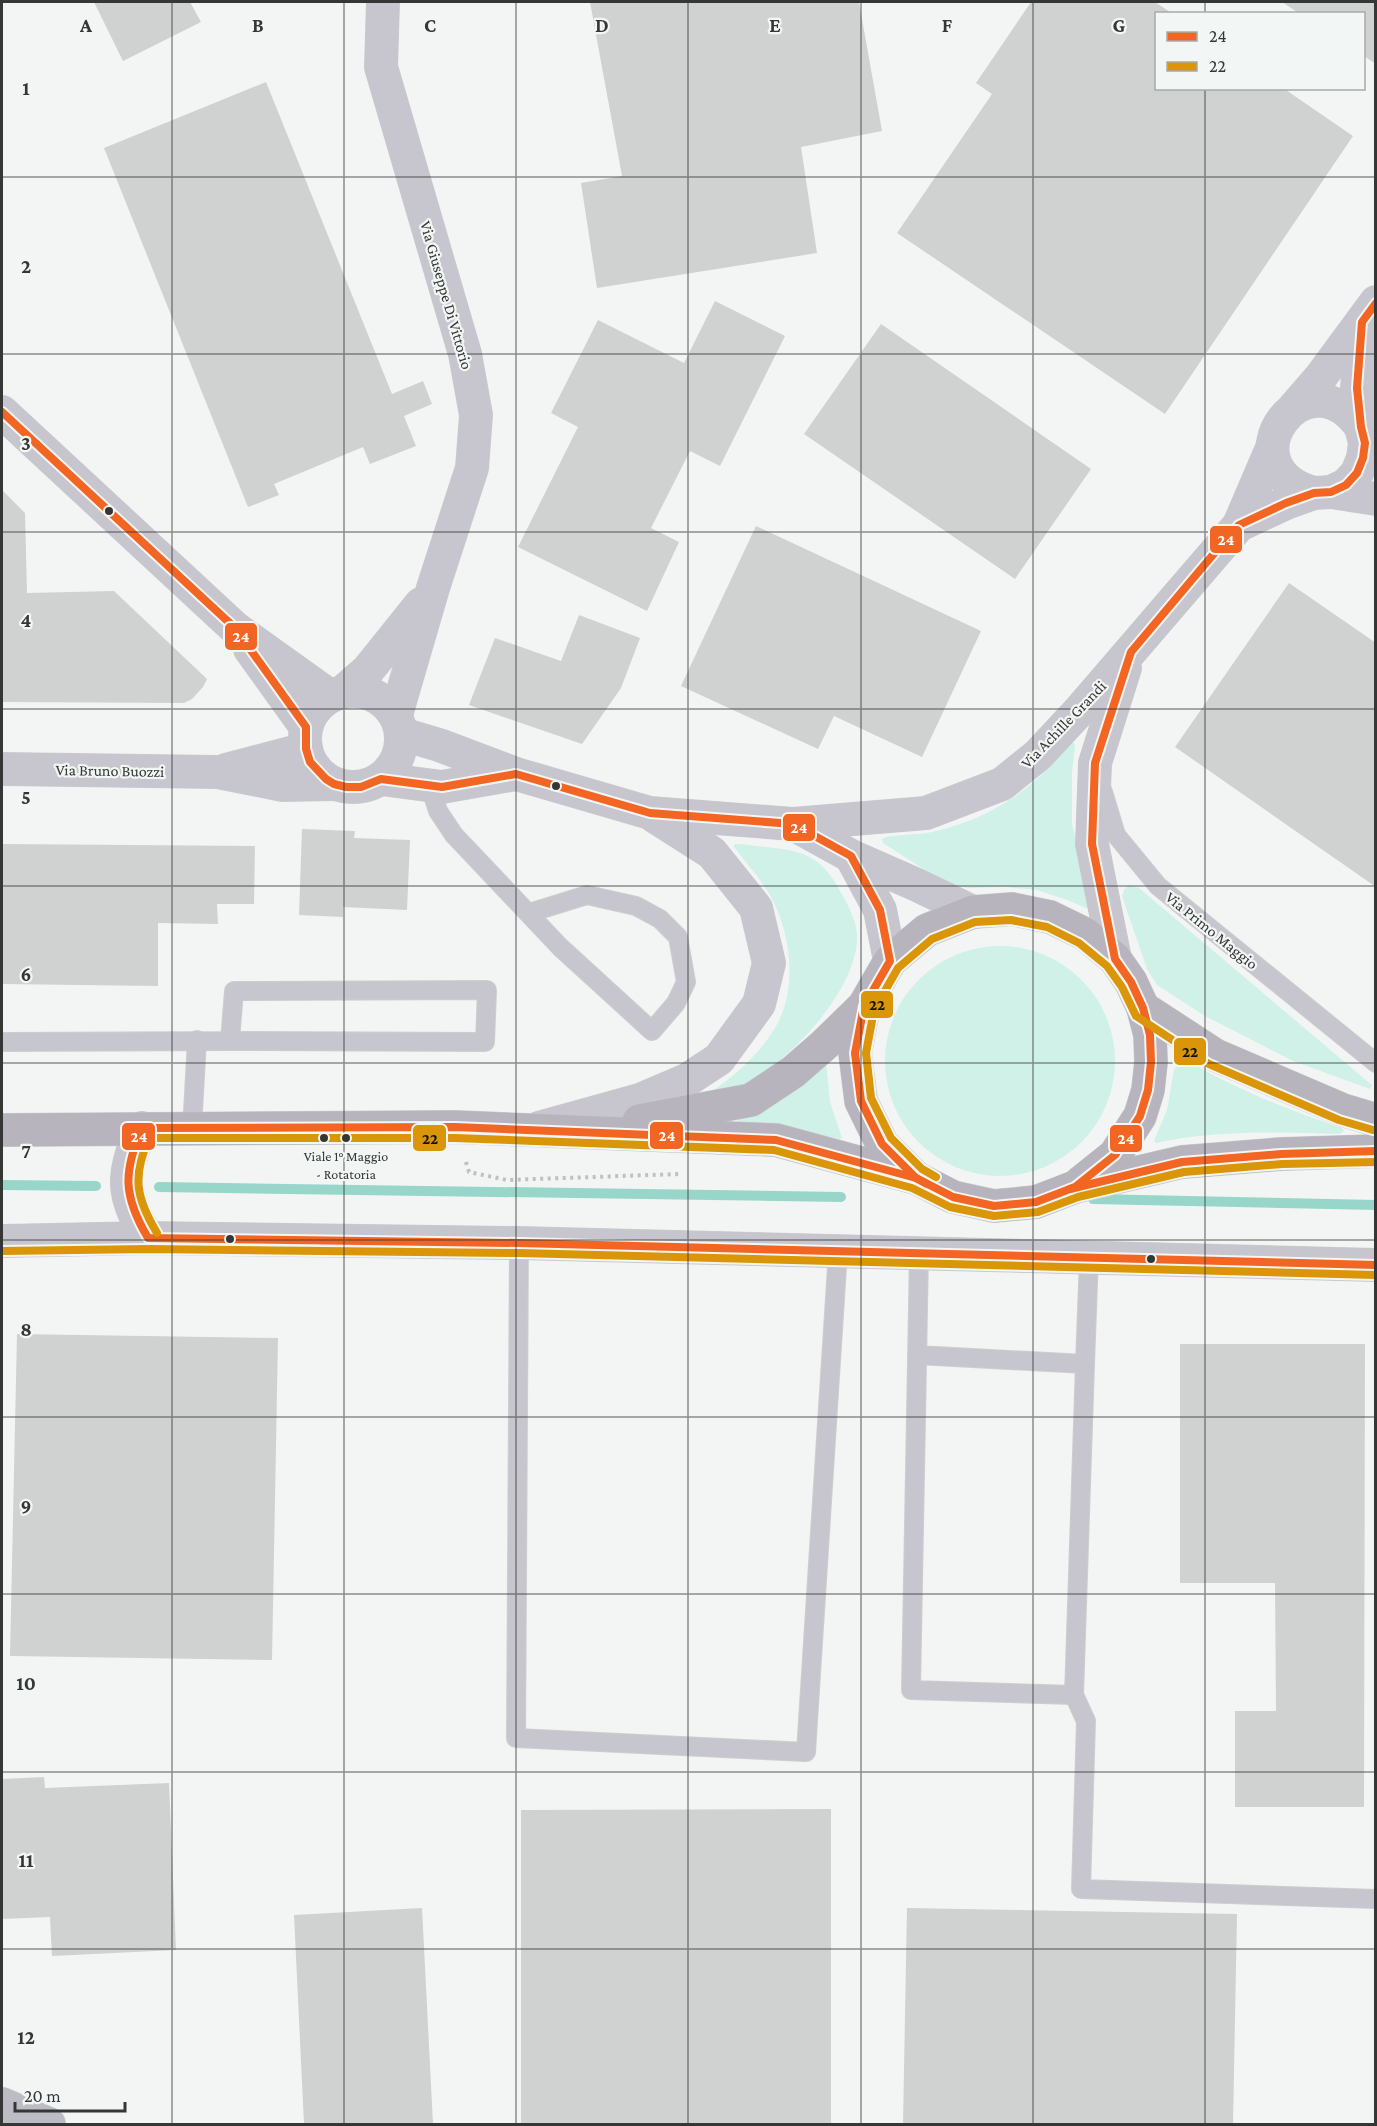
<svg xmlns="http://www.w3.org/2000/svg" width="1377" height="2126" viewBox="0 0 1377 2126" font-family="'Crimson Pro',serif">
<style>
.green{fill:#cff1e8}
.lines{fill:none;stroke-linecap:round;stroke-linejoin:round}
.stream{stroke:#98d6c9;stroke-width:10}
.building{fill:#d0d1d1}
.lane-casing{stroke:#cdcfce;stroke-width:20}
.street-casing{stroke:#cdcfce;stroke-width:34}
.secondary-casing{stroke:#cdcfce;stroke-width:34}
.primary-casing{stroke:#cdcfce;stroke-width:34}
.path{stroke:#bfbfc4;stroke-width:4;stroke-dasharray:3 4.5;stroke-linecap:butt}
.lane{stroke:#c7c5cd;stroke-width:18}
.street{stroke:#c7c5cd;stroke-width:33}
.secondary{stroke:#bdbbc4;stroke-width:33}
.primary{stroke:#b8b4be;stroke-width:33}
.bus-1-casing{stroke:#f2f6f4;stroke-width:12}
.bus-2-casing{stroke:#f2f6f4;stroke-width:12}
.bus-1{stroke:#f26522;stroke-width:8}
.bus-2{stroke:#da9508;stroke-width:8}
.grid{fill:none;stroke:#353736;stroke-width:1.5;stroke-opacity:0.55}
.bus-dot{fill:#353736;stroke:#f2f6f4;stroke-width:2}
.labels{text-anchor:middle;stroke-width:4.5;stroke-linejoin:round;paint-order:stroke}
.bus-label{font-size:14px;fill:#353736;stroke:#f2f6f4}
.street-label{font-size:16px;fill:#353736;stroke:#f2f6f4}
.grid-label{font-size:20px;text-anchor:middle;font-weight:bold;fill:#353736;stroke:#f2f6f4;stroke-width:4.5;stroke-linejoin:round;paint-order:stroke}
.line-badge{stroke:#f2f6f4;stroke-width:2}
.badge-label{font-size:16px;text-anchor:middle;font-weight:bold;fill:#fff}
.pale-badge-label{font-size:16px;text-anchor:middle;font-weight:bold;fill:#111}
</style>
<rect width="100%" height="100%" fill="#f3f5f4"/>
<!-- green -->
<g class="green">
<path d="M1070,743H1074L1075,746L1072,773V824L1093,911L1067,900L1037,890L1006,887L968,888L953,885L939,879L883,843L882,839C889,834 917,835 927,833C986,821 1034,791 1070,743Z"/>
<path d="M734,844C745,844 755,846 766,847C809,851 824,859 844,898C850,909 857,924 857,936C858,987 795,1055 754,1079C748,1083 741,1089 734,1090C727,1092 718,1091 711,1092C735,1076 758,1055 773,1031C798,994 792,937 772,899C762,880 747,864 734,847Z"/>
<polygon points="1129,885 1139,888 1367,1081 1372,1085 1370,1089 1293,1061 1205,1016 1157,985 1147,969 1122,896 1124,890"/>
<circle cx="1000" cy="1061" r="115"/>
<path d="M1184,1061H1188C1238,1090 1288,1110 1342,1128L1344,1131L1340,1134C1280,1132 1215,1130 1156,1143L1154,1141L1167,1110L1174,1069Z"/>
<polygon points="826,1062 830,1102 842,1138 839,1139 807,1132 735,1124 738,1119"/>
</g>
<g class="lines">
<!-- stream -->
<g class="stream">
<polyline points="2,1185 96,1186"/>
<polyline points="159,1187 841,1197"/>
<polyline points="1093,1199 1376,1205"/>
</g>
</g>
<!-- building -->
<g class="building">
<polygon points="94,2 190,2 201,22 123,61"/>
<polygon points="590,2 859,2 882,131 801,147 817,253 597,288 581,183 622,176"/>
<polygon points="1031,2 1155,2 1173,14 1156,14 1156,88 1283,88 1353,136 1165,414 897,233 992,94 976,83"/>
<polygon points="1282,2 1376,2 1376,64 1364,56 1364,14 1300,14"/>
<polygon points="266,82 392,394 423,381 432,404 404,416 416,446 370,464 363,447 274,484 279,495 248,507 104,148"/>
<polygon points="715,301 785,336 720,466 690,451 651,528 679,542 647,611 518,547 578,427 551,413 598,320 684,363"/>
<polygon points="881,324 1091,469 1015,579 804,434"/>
<polygon points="2,490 25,513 27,593 114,591 207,679 203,687 192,699 184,703 2,702"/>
<polygon points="756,526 981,631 922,757 834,716 818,749 681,686"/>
<polygon points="1289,583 1376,643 1376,887 1175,747"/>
<polygon points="579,615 640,638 621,688 582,744 469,705 495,638 561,661"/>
<polygon points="302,829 355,831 354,838 410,840 407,910 343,907 343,917 299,915"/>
<polygon points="2,844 255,846 254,904 217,904 218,924 158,923 158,986 2,984"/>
<polygon points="17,1334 278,1338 272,1660 10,1656"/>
<polygon points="1180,1344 1365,1344 1364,1807 1235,1807 1235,1711 1276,1711 1275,1583 1180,1583"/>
<polygon points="44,1777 45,1788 169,1783 176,1950 52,1956 50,1917 2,1919 2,1779"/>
<polygon points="831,1809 831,2124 521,2124 521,1810"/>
<polygon points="422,1908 433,2124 304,2124 294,1915"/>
<polygon points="907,1908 1237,1914 1233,2124 903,2124"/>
</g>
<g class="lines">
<defs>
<g id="lane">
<polyline points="430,786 438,811 454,835 560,947 652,1031 676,1003 686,982 678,937 660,919 636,906 587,895 529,913"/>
<polyline points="1103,792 1116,835 1158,886 1376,1063"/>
<polyline points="2,1042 230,1041 485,1042 487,990 234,991 230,1041"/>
<polyline points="192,1129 197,1040"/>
<polyline points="519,1243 516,1738 806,1752 838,1251"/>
<polyline points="917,1355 1085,1364 1074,1695 911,1690 919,1253"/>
<polyline points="1085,1364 1089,1257"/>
<polyline points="1074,1695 1086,1721 1081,1889 1376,1899"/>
</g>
<g id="street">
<polyline points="383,2 381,67 465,354 476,415 472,468 433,588 396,715"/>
<polyline points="1294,408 1320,378 1376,302"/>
<polyline points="2,412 235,628 330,696"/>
<polyline points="1331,492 1376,499"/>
<path d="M1314,493C1221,467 1306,349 1361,427"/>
<polyline points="1239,525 1272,448"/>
<polyline points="250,649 306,727"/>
<circle cx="353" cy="739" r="48"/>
<polyline points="343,692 368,670 421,604"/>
<polyline points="402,734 439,745 516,774 650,813 793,824 926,813 1002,784 1038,755 1080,710 1239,525 1286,503 1314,493 1331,492 1346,485 1357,473 1363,458 1365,443 1361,427 1357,388 1362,322"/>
<polyline points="2,769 218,772 283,785 334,784"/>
<polyline points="226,770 306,749"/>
<polyline points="381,779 442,787 516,774"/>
<polyline points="793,824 851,856 917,885 973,912"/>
<polyline points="851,856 880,910 890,961"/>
<polyline points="1115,959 1092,844 1095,763 1125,668"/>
<path d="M142,1128C121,1173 121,1197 148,1238"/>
<polyline points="539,1128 640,1100 687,1080 719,1059 759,1004 769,963 756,908 712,853 654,816"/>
<polyline points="2,1241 148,1238 519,1243 1376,1265"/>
</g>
<polyline id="secondary" points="2,2104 49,2124"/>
<g id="primary">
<polyline points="864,1006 855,1053 861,1101 882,1144 915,1177"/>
<polyline points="1143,1008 1215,1055 1343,1110 1376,1120"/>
<polyline points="639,1121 751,1100 793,1072 824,1045 864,1006 890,961 927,930 973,912 1012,909 1050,917 1085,934 1115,959 1131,982 1143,1008 1150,1035 1151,1062 1148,1090 1140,1116 1115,1155 1080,1183"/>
<polyline points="2,1130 455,1127 776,1140 916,1178 953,1197 994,1206 1036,1202 1075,1187 1182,1162 1281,1154 1376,1151"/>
</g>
</defs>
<!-- lane casing -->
<use href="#lane" class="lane-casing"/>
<!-- street casing -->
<use href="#street" class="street-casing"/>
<!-- secondary casing -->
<use href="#secondary" class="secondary-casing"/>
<!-- primary casing -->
<use href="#primary" class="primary-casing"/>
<!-- path -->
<polyline class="path" points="466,1162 469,1172 507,1180 679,1174"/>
<!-- lane -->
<use href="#lane" class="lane"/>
<!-- street -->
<use href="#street" class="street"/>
<!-- secondary -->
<use href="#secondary" class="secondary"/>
<!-- primary -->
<use href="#primary" class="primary"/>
<defs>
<g id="bus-1">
<polyline points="2,412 235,628 306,727 306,749 310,762 326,779 334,784 346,787 361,787 381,779 442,787 516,774 650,813 793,824 851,856 880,910 890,961 864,1006 855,1053 861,1101 882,1144 916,1178 953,1197 994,1206 1036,1202 1075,1187 1115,1155 1140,1116 1148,1090 1151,1062 1150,1035 1143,1008 1131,982 1115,959 1092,844 1095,763 1131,652 1233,531 1239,525 1286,503 1314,493 1331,492 1346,485 1357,473 1363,458 1365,443 1361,427 1357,388 1362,322 1376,303"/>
<path d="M927,1184L916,1178L776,1140L455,1127L142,1128C123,1172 123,1196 148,1238L519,1243L1376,1265"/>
<polyline points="1070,1189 1182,1162 1281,1154 1376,1151"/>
</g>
<g id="bus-2">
<polyline points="936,1177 922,1169 891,1138 871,1098 866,1053 874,1010 898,968 932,939 975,922 1011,920 1047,927 1079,943 1107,966 1122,987 1136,1016 1209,1064 1339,1120 1373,1130"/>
<path d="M157,1233C136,1198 132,1177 149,1138H455L774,1150L912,1188L950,1207L994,1216L1038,1212L1078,1197L1184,1172L1282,1164L1376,1162"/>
<polyline points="2,1251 148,1249 519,1253 1376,1275"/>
</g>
</defs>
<!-- bus-1 casing -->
<use href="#bus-1" class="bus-1-casing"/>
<!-- bus-2 casing -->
<use href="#bus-2" class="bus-2-casing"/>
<!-- bus-1 -->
<use href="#bus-1" class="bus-1"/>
<!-- bus-2 -->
<use href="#bus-2" class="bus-2"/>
</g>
<!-- grid -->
<path class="grid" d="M172,2V2124M344,2V2124M516,2V2124M688,2V2124M861,2V2124M1033,2V2124M1205,2V14M1205,88V2124M2,177H1376M2,354H1376M2,532H1376M2,709H1376M2,886H1376M2,1063H1376M2,1240H1376M2,1417H1376M2,1594H1376M2,1772H1376M2,1949H1376"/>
<!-- markers -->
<g class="bus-dot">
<circle cx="109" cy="511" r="5"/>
<circle cx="556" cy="786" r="5"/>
<circle cx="324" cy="1138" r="5"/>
<circle cx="346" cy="1138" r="5"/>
<circle cx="230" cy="1239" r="5"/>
<circle cx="1151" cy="1259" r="5"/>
</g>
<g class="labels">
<!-- bus labels -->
<g class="bus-label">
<text x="346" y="1161">Viale 1° Maggio<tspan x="346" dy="18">- Rotatoria</tspan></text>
</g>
<!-- street labels -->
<g class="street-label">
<text transform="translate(447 295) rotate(74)" y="6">Via Giuseppe Di Vittorio</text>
<text transform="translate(1063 724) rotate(-46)" y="6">Via Achille Grandi</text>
<text transform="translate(110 770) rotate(1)" y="6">Via Bruno Buozzi</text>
<text transform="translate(1212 930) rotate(39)" y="6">Via Primo Maggio</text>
</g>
</g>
<g class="grid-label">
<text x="86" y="32">A</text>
<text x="258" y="32">B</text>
<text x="430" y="32">C</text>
<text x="602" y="32">D</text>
<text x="775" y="32">E</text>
<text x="947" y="32">F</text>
<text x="1119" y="32">G</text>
<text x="26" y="95">1</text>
<text x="26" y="273">2</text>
<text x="26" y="450">3</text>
<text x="26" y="627">4</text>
<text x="26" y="804">5</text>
<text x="26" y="981">6</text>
<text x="26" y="1158">7</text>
<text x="26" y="1336">8</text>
<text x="26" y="1513">9</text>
<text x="26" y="1690">10</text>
<text x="26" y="1867">11</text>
<text x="26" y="2044">12</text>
</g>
<g class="line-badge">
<rect x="1209" y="525" width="34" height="29" rx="6" fill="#f26522"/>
<rect x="224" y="622" width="34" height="29" rx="6" fill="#f26522"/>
<rect x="782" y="813" width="34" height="29" rx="6" fill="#f26522"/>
<rect x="860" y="990" width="34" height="29" rx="6" fill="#da9508"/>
<rect x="1173" y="1037" width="34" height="29" rx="6" fill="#da9508"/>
<rect x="649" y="1121" width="35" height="29" rx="6" fill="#f26522"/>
<rect x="121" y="1122" width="35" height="29" rx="6" fill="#f26522"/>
<rect x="412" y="1124" width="35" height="28" rx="6" fill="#da9508"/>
<rect x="1109" y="1124" width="34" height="29" rx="6" fill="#f26522"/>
</g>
<g class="badge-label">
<text x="1226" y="545">24</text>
<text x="241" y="642">24</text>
<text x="799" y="833">24</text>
<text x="667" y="1141">24</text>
<text x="139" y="1142">24</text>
<text x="1126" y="1144">24</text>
</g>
<g class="pale-badge-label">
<text x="877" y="1010">22</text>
<text x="1190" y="1057">22</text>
<text x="430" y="1144">22</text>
</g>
<!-- border -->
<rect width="1377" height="2126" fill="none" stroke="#353736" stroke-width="6"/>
<!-- legend -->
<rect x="1155" y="12" width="210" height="78" fill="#f2f6f4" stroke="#a6aaa8" stroke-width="1.5"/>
<rect x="1167" y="32" width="30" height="9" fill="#f26522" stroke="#a6aaa8" stroke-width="1.5"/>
<text x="1209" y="42" font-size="18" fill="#353736">24</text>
<rect x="1167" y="62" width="30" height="9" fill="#da9508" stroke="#a6aaa8" stroke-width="1.5"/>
<text x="1209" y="72" font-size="18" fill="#353736">22</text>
<!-- scale -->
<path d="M15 2102v9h110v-9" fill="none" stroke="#353736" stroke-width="3"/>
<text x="24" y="2102" font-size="18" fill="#353736" stroke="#f2f6f4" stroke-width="4.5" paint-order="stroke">20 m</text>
</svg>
